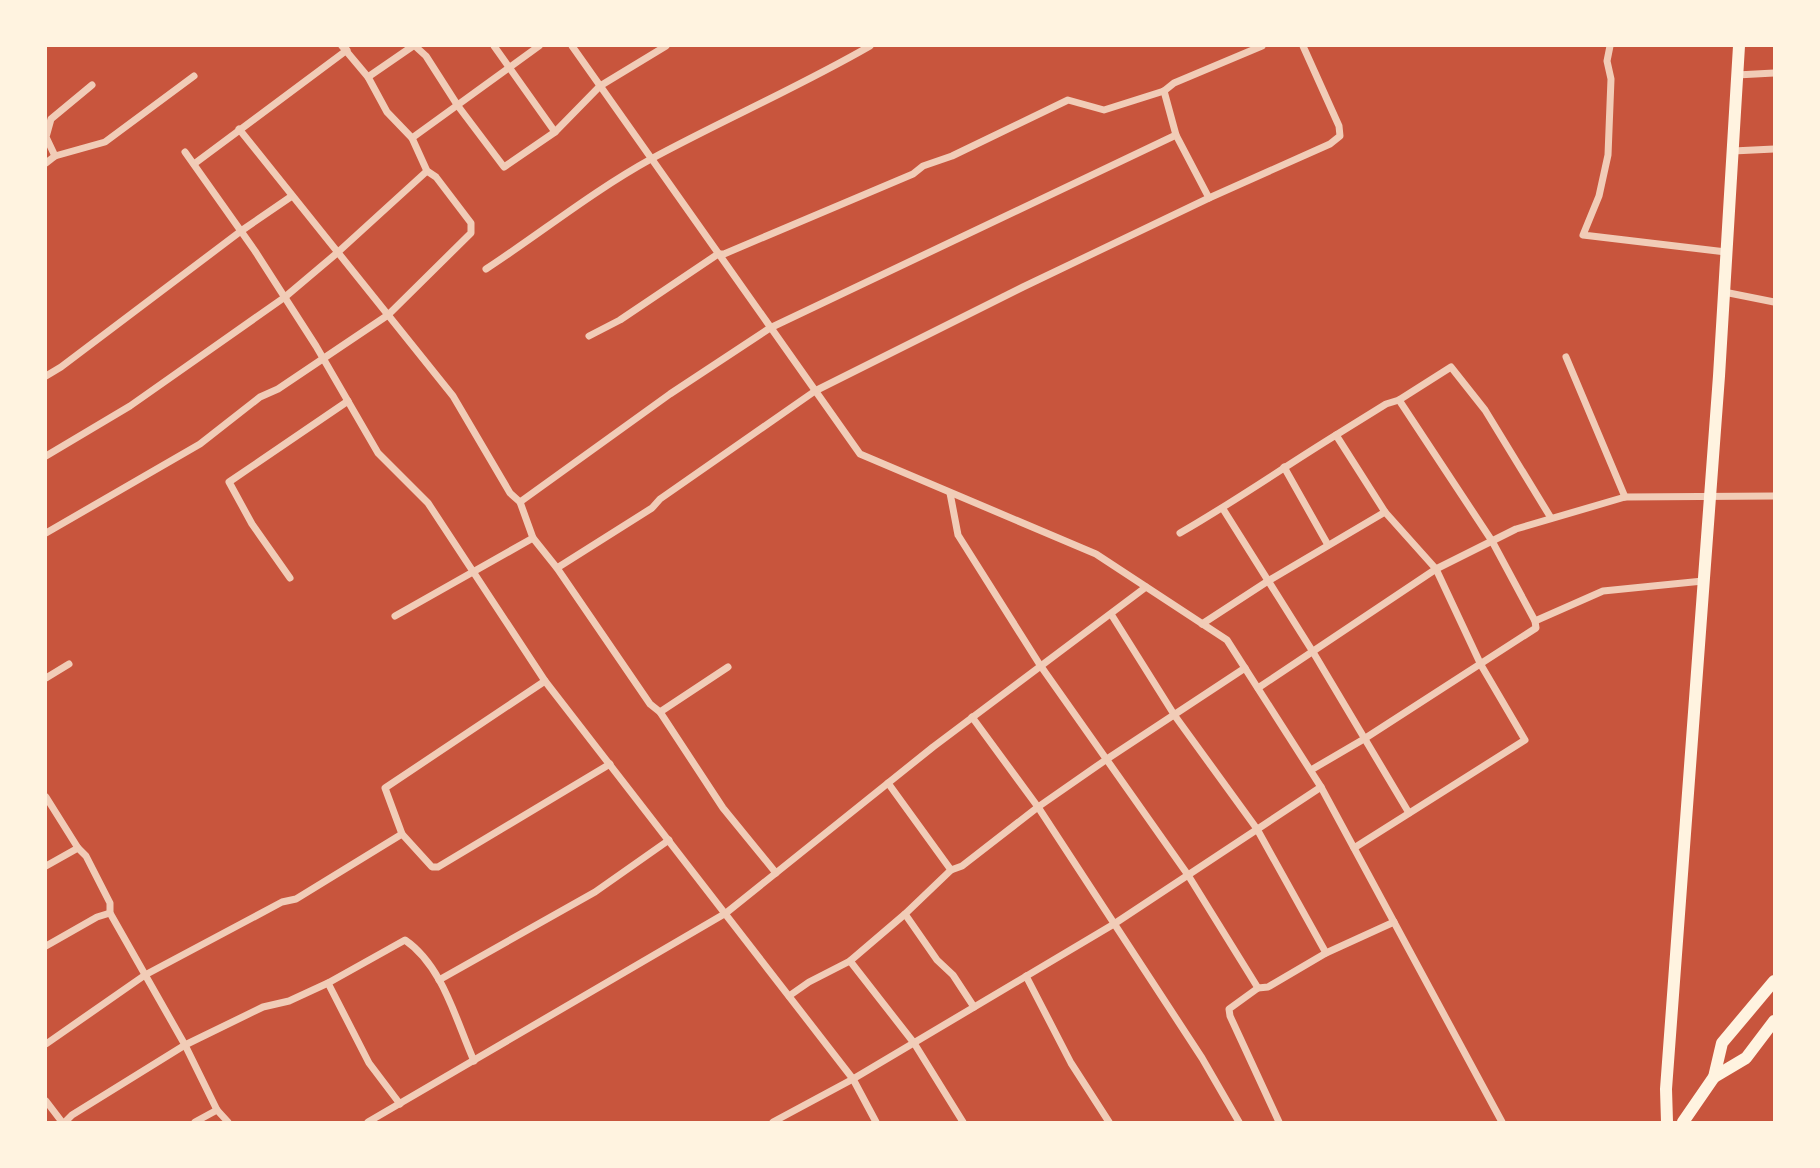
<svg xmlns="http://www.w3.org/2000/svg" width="1820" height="1168" viewBox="0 0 1820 1168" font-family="Jost,sans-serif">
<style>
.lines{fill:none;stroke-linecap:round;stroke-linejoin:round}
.minor{stroke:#f1ccb7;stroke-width:7}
.primary{stroke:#fff3e0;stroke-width:12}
</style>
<rect width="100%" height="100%" fill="#c8553d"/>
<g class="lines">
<!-- minor -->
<g class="minor">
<polyline points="415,46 426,56 458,106 504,167 555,132 600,86 666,46"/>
<polyline points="494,46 555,132"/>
<polyline points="572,46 860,454 1096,554 1227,640 1321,787 1502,1122"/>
<polyline points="1610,46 1607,61 1611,79 1608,155 1599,196 1583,235 1726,252"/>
<polyline points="1737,75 1774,73"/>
<polyline points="368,77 413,46"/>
<polyline points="1164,91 1176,135 1209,198"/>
<polyline points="239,129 453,396 510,493 520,502 533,538 557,568 650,704 660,712 723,808 776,873"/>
<polyline points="412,138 539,46"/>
<polyline points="1733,151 1774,149"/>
<polyline points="185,152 255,251 316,346 378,453 428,503 545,681 853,1079 876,1122"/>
<polyline points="55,156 46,137 51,119 92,85"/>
<polyline points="46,163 55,156 105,142 194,76"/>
<polyline points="194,164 347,50"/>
<path d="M486,269C541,233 593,191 651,159C723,120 799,87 870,46"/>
<polyline points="1724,292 1774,302"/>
<polyline points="589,336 620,320 718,254 724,254 913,174 923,166 952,156 1068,100 1104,110 1164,91 1174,83 1262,46"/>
<polyline points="1566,357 1625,497"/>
<polyline points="46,376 61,367 241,231 292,196"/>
<polyline points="1336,435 1386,404 1399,400 1451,367 1485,410 1551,518"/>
<polyline points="46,456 130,406 285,297 337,253 427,171"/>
<polyline points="1284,467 1328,545"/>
<polyline points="950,493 958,535 1040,665 1188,875 1258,988"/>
<polyline points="520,502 670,394 770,328 1176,135"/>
<polyline points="1223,509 1313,652 1409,813"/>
<polyline points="46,533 200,444 260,397 278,389 388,315 471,233 471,223 436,177 427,171 412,138 387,112 368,77 342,46"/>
<path d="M1180,533C1234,502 1284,467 1336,435L1385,512L1436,569L1481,665L1525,740L1354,848"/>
<polyline points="557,568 652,508 660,499 815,391 1023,287 1209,198 1330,144 1340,136 1339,126 1303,46"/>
<polyline points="290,578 252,524 229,482 348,401"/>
<polyline points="1111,614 1175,716 1257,829 1326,953"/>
<polyline points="395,616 533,538"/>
<polyline points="1535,621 1603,591 1703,581"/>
<polyline points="1202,624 1268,581 1385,512"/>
<polyline points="46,678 69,664"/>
<polyline points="545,681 385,788 402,834 432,867 438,867 610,764"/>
<polyline points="1258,688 1436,569 1516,529 1625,497 1774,496"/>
<polyline points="660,712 728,667"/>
<polyline points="972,717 1038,807 1202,1058 1239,1122"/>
<polyline points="1311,770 1364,739 1536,628 1535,621 1492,541 1399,400"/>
<polyline points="888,783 951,870"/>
<polyline points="46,797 78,848 86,856 110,903 110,913 185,1045 217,1110 228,1122"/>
<polyline points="46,866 78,848"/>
<polyline points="905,914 937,960 953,975 974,1007"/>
<polyline points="46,946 97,917 110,913"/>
<polyline points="850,961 914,1043 963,1122"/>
<polyline points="1026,976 1071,1063 1109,1122"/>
<polyline points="439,980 595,892 669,840"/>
<polyline points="328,983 369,1063 400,1104"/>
<polyline points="789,996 809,982 850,961 905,914 951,870 962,866 1038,807 1107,759 1245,668"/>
<polyline points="46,1044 145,975 282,902 296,899 402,834"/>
<polyline points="46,1101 62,1122"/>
<path d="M65,1122L72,1115L185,1045L263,1007L289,1001L328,983L405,940C443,966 456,1021 474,1061"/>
<polyline points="195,1122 217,1110"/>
<polyline points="368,1122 726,913 933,747 1146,587"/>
<polyline points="773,1122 853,1079 1114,924 1321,787"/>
<polyline points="1279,1122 1230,1016 1229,1009 1258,988 1268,987 1326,953 1394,922"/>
</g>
<!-- primary -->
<g class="primary">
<polyline points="1714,1077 1746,1058 1774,1021"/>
<polyline points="1667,1122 1666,1089 1719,376 1739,46"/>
<polyline points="1683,1122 1714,1077 1722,1043 1774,981"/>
</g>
</g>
<!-- border -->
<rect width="1820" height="1168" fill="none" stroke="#fff3e0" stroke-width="94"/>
</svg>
